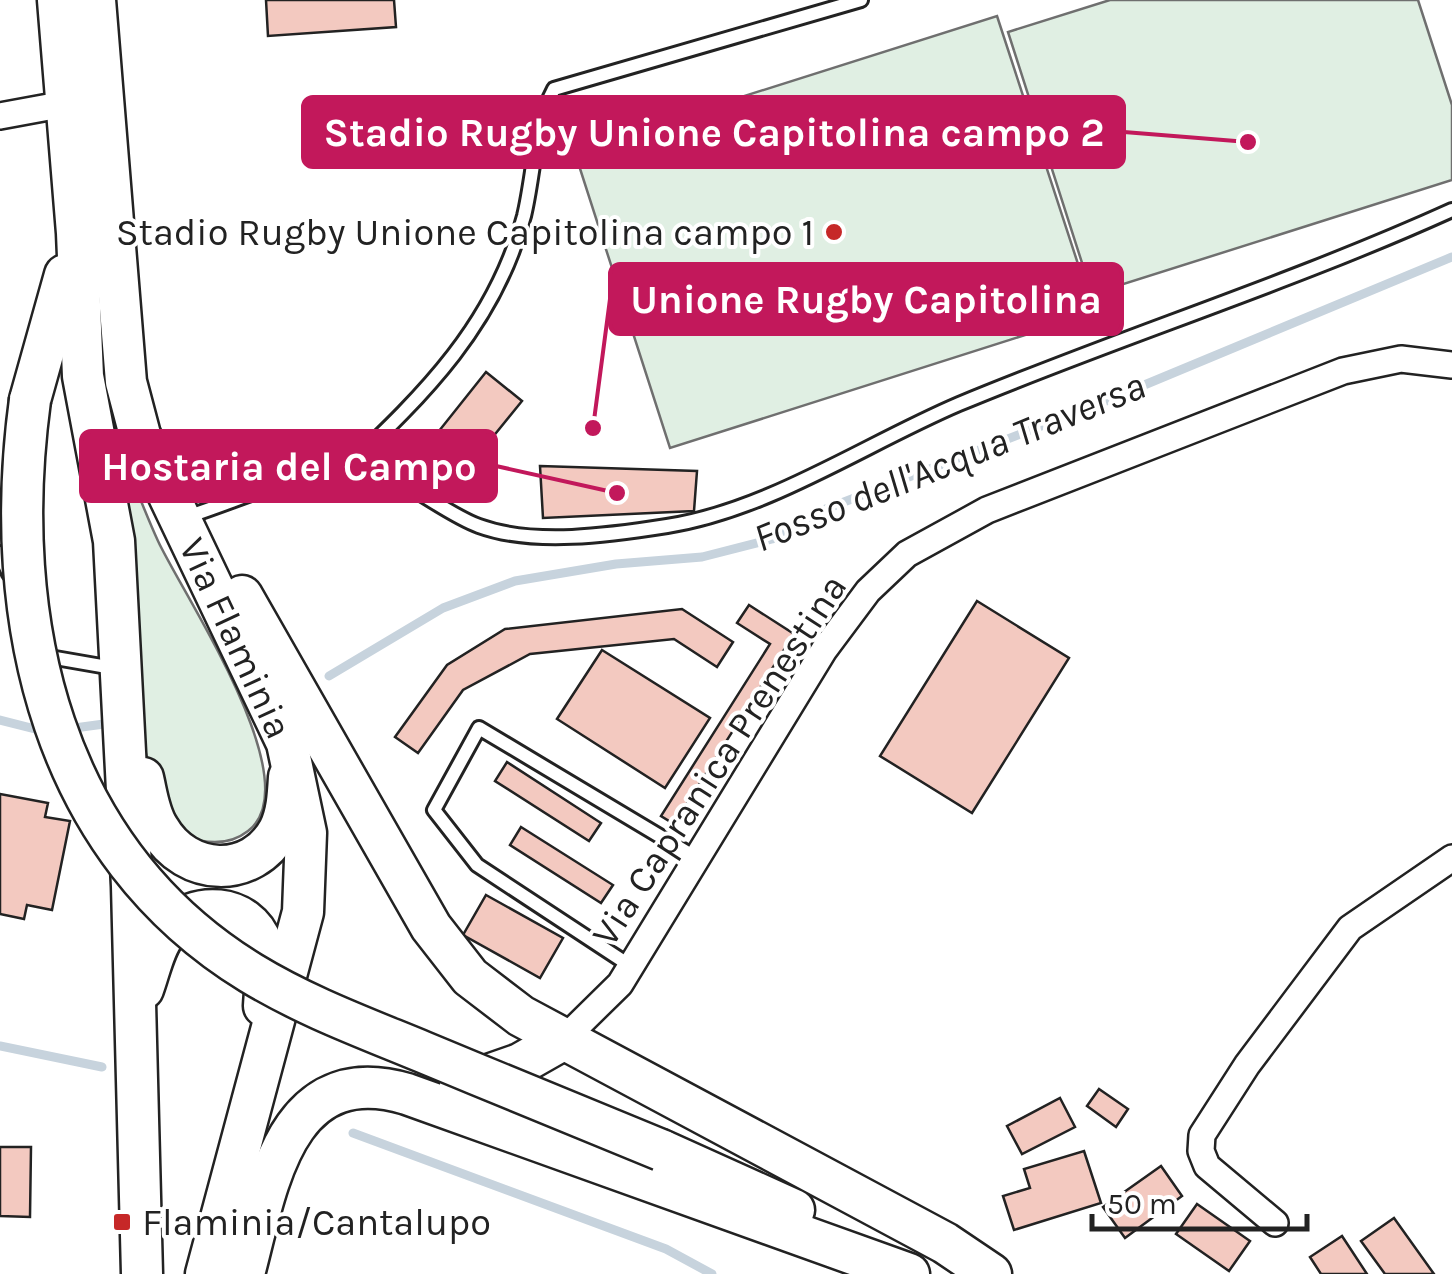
<svg xmlns="http://www.w3.org/2000/svg" width="1452" height="1274" viewBox="0 0 1452 1274" font-family="Karla,sans-serif">
<style>
.green{fill:#e0efe3;stroke:#6f6f6f;stroke-width:2.5}
.lines{fill:none;stroke-linecap:round;stroke-linejoin:round}
.stream{stroke:#c7d3dd;stroke-width:9}
.building{fill:#f3c9c0;stroke:#222;stroke-width:2.5}
.service-casing{stroke:#222;stroke-width:18}
.minor-casing{stroke:#222;stroke-width:30}
.primary-casing{stroke:#222;stroke-width:45}
.service{stroke:#fff;stroke-width:12}
.minor{stroke:#fff;stroke-width:25}
.primary{stroke:#fff;stroke-width:40}
.primary-bridge-casing{stroke:#222;stroke-width:45;stroke-linecap:butt}
.primary-bridge{stroke:#fff;stroke-width:40}
.poi-dot{fill:#c62828;stroke:#fff;stroke-width:4}
.labels{text-anchor:middle;stroke-width:8;stroke-linejoin:round;paint-order:stroke}
.poi-label{font-size:38px;fill:#222;stroke:#fff;text-anchor:end}
.street-label{font-size:38px;fill:#222;stroke:#fff}
.water-label{font-size:40px;font-style:italic;fill:#222;stroke:#fff}
.leader{fill:none;stroke:#c2185b;stroke-width:4}
.callout-dot{fill:#c2185b;stroke:#fff;stroke-width:4}
.callout{fill:#c2185b;stroke:#c2185b;stroke-width:4}
.callout-label{font-size:40px;text-anchor:middle;font-weight:bold;fill:#fff}
</style>
<rect width="100%" height="100%" fill="#fff"/>
<!-- green -->
<g class="green">
<polygon points="1110,0 1418,0 1452,105 1452,180 1092,294 1008,32"/>
<polygon points="997,16 1094,313 670,448 574,150"/>
<path d="M115,435C129,470 142,506 158,541C183,595 311,783 248,831C229,846 206,844 184,836L150,770L136,713L133,542Z"/>
</g>
<g class="lines">
<!-- stream -->
<g class="stream">
<polyline points="329,676 443,608 515,581 616,564 702,557 772,539 818,512 1101,403 1452,257"/>
<polyline points="0,720 47,732"/>
<polyline points="67,729 104,724"/>
<polyline points="0,1046 102,1067"/>
<polyline points="353,1133 666,1249 712,1274"/>
</g>
</g>
<!-- building -->
<g class="building">
<polygon points="266,0 394,0 396,27 268,36"/>
<polygon points="486,372 522,401 466,470 431,441"/>
<polygon points="540,466 697,471 694,511 543,518"/>
<polygon points="977,601 1069,658 972,813 880,756"/>
<polygon points="749,605 794,634 674,824 661,816 770,644 737,623"/>
<polygon points="682,609 733,642 717,667 674,639 530,654 463,690 418,753 395,737 447,665 505,629"/>
<polygon points="602,650 710,718 665,788 557,719"/>
<polygon points="507,762 601,823 589,841 495,781"/>
<polygon points="0,794 48,803 45,817 70,821 52,910 27,905 24,919 0,914"/>
<polygon points="521,827 613,885 601,903 510,845"/>
<polygon points="486,895 563,938 540,978 463,935"/>
<polygon points="1099,1089 1128,1109 1116,1127 1087,1106"/>
<polygon points="1060,1098 1075,1127 1022,1154 1007,1126"/>
<polygon points="0,1147 31,1147 30,1217 0,1216"/>
<polygon points="1084,1151 1101,1203 1014,1230 1003,1196 1030,1188 1024,1169"/>
<polygon points="1161,1166 1182,1196 1125,1238 1103,1207"/>
<polygon points="1197,1204 1250,1241 1229,1271 1176,1234"/>
<polygon points="1394,1218 1434,1274 1385,1274 1361,1241"/>
<polygon points="1342,1236 1367,1274 1321,1274 1310,1257"/>
</g>
<g class="lines">
<defs>
<g id="service">
<path d="M346,468C425,394 495,324 524,216C534,175 534,126 554,89L861,0"/>
<path d="M183,518C230,504 312,466 357,468C396,469 440,512 479,526C534,546 610,535 667,526C769,510 865,444 959,404C1122,336 1291,283 1452,210"/>
<polyline points="0,553 9,574"/>
<polyline points="44,656 113,668"/>
<polyline points="632,967 477,865 434,810 479,728 698,859"/>
</g>
<g id="minor">
<polyline points="0,116 65,104"/>
<polyline points="564,1039 620,984 824,650 868,591 907,554 987,510 1343,371 1401,359 1452,365"/>
<polyline points="1275,1223 1207,1166 1201,1151 1202,1135 1247,1065 1350,928 1452,858"/>
</g>
<g id="primary">
<polyline points="58,0 77,233 83,376 114,541 132,886 142,1274"/>
<polyline points="95,0 126,382 140,435 287,743 306,833 303,912 206,1274"/>
<polyline points="30,400 65,275"/>
<polyline points="242,596 431,927 470,977 521,1016 945,1243 991,1274"/>
<path d="M143,778C147,795 149,814 159,829C186,876 252,880 279,830C287,814 288,795 289,777"/>
<path d="M143,989C150,970 154,947 167,931C193,900 248,903 262,944C269,963 265,987 264,1006"/>
<polyline points="460,1085 520,1064 564,1039"/>
<polyline points="661,1150 794,1210"/>
<path d="M244,1274C267,1188 284,1058 407,1094L909,1274"/>
</g>
</defs>
<!-- service casing -->
<use href="#service" class="service-casing"/>
<!-- minor casing -->
<use href="#minor" class="minor-casing"/>
<!-- primary casing -->
<use href="#primary" class="primary-casing"/>
<!-- service -->
<use href="#service" class="service"/>
<!-- minor -->
<use href="#minor" class="minor"/>
<!-- primary -->
<use href="#primary" class="primary"/>
<defs>
<path id="primary-bridge" d="M30,400C0,622 52,851 251,973C305,1006 365,1028 423,1052C502,1085 581,1117 661,1150"/>
</defs>
<!-- primary-bridge casing -->
<use href="#primary-bridge" class="primary-bridge-casing"/>
<!-- primary-bridge -->
<use href="#primary-bridge" class="primary-bridge"/>
</g>
<!-- markers -->
<g class="poi-dot">
<circle cx="834" cy="232" r="10"/>
<rect x="112" y="1212" width="20" height="20" rx="5"/>
</g>
<g class="labels">
<!-- poi labels -->
<g class="poi-label">
<text x="814" y="245">Stadio Rugby Unione Capitolina campo 1</text>
<text x="142" y="1235" text-anchor="start">Flaminia/Cantalupo</text>
</g>
<!-- street labels -->
<g class="street-label">
<text transform="translate(236 638) rotate(65)" y="13">Via Flaminia</text>
<text transform="translate(719 760) rotate(-57)" y="13">Via Capranica Prenestina</text>
</g>
<!-- water labels -->
<g class="water-label">
<text transform="translate(949 461) rotate(-22)" y="14">Fosso dell'Acqua Traversa</text>
</g>
</g>
<!-- callouts -->
<path class="leader" d="M1248 142L1124 132M593 428L610 299M617 493L496 466"/>
<g class="callout-dot">
<circle cx="1248" cy="142" r="10"/>
<circle cx="593" cy="428" r="10"/>
<circle cx="617" cy="493" r="10"/>
</g>
<g class="callout">
<rect x="303" y="97" width="821" height="70" rx="10"/>
<rect x="610" y="264" width="512" height="70" rx="10"/>
<rect x="81" y="431" width="415" height="70" rx="10"/>
</g>
<g class="callout-label">
<text x="714" y="146">Stadio Rugby Unione Capitolina campo 2</text>
<text x="866" y="313">Unione Rugby Capitolina</text>
<text x="289" y="480">Hostaria del Campo</text>
</g>
<!-- scale -->
<path d="M1092 1214v15h215v-15" fill="none" stroke="#222222" stroke-width="5"/>
<text x="1107" y="1214" font-size="30" fill="#222222" stroke="#ffffff" stroke-width="8" paint-order="stroke">50 m</text>
</svg>
